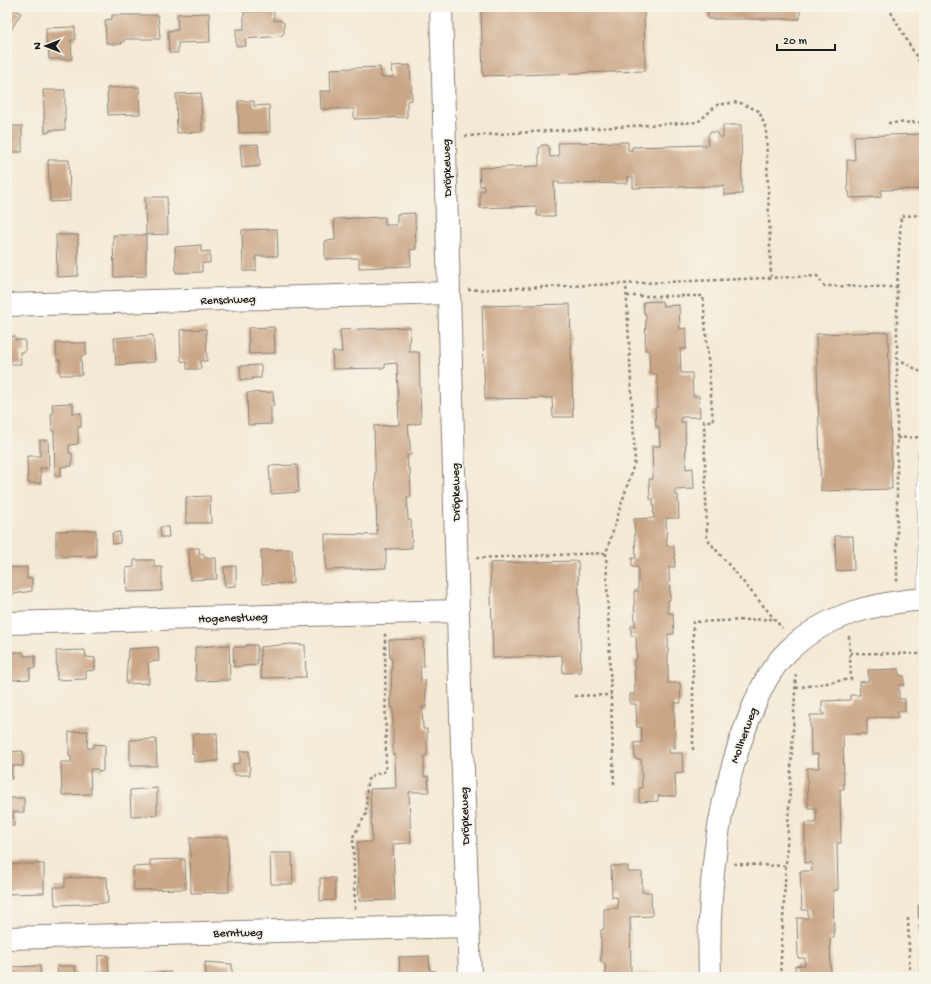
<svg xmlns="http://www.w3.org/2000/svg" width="931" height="984" viewBox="0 0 931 984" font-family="'Gochi Hand',sans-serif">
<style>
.building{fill:#caa686}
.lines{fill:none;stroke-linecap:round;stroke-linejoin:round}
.lane-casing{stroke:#888278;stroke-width:12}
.street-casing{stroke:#888278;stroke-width:24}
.path{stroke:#888278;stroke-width:2.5;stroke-dasharray:3 3;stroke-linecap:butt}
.lane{stroke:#fff;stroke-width:11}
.street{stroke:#fff;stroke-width:22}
.labels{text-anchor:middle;stroke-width:3;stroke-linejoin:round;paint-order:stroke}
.street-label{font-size:12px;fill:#1c1c1c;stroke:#f7f3e8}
</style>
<rect width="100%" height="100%" fill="#f7f3e8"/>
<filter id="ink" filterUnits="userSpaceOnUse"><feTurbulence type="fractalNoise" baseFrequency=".025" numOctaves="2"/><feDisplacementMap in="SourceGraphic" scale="8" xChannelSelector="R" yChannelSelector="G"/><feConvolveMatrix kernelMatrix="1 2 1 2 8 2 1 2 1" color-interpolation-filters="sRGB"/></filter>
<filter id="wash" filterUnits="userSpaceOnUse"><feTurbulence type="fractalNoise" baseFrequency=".012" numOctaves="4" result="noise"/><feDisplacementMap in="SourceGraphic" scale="16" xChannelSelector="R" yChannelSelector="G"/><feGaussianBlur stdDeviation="0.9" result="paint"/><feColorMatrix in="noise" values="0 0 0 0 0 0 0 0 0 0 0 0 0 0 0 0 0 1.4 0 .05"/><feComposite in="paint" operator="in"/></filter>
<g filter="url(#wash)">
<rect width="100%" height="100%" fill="#f4e9d4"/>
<g id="blocks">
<!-- building -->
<g class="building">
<polygon points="7,7 11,7 21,13 7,37"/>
<polygon points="481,7 644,7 645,71 483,76"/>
<polygon points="707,7 800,7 800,19 708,19"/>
<polygon points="274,11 274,21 280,20 284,23 284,33 281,36 245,39 246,46 236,46 236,29 244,29 244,12"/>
<polygon points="209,13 210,42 178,43 178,53 169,53 168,31 178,30 177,14"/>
<polygon points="112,15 158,15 160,39 124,39 124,42 121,42 122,44 111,44 111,43 106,43 105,20 112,19"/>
<polygon points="75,27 75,40 71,40 72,59 49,59 48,43 46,43 46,28"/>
<polygon points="410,65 412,100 407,101 407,117 354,119 354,109 321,109 320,91 331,91 330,69 380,67 381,77 393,77 392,66"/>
<polygon points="139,87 140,114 108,115 107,88"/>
<polygon points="43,90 65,90 65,130 50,130 50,132 45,133"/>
<polygon points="201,93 202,132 177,133 176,94"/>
<polygon points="238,101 254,101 254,106 269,105 270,132 239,133"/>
<polygon points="723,125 741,125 742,194 724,195 724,185 719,186 633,188 633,177 628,177 628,183 559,184 559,182 554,182 555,216 537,216 536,206 480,208 480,191 484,191 484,186 480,186 479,168 539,166 539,148 542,145 547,145 549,148 550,157 559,156 558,143 628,142 628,150 632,150 632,147 708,145 708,135 710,132 716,132 719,137 723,137"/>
<rect x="7" y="126" width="15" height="26"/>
<polygon points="924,134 924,189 881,190 881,197 850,198 849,191 848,191 847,160 855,160 854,136"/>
<polygon points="258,144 260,166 242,168 240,145"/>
<polygon points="48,160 69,160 70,201 50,202"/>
<polygon points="145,197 167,197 168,234 146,235"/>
<polygon points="415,213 416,249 410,250 411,266 359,268 359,258 325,259 325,241 335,240 334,219 385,217 385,225 397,225 397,214"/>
<polygon points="277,229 278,256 256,256 256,271 243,271 242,230"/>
<polygon points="56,235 78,235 78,276 57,277"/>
<polygon points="113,235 146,235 146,276 114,277"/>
<polygon points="201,245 201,252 210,251 210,263 202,263 202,272 176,273 175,247"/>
<polygon points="662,301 663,306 679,305 680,329 686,328 686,349 680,349 681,373 692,373 693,396 699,396 700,417 681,417 681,422 685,422 686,469 693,468 694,489 675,490 675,495 678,495 679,518 666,518 667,546 674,546 675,567 669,567 670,600 668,600 668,613 673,613 674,634 668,634 668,683 680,683 681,703 674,703 675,748 669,748 669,753 682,753 683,773 675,774 676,796 658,796 658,801 639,802 639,788 642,788 641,759 635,759 634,743 642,742 641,727 637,727 636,704 630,704 630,694 635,694 634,660 637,660 636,636 631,636 631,626 635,626 634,591 638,591 638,567 632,567 632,558 636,558 634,519 654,518 653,499 650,499 649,479 653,479 652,446 660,446 659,427 656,427 655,408 658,407 657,374 650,374 649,350 645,350 646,314 644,314 643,302"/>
<polygon points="570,304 573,417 553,417 552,398 485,399 482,306"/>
<polygon points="274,327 275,353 249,354 248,328"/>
<polygon points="410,327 409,352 419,352 421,423 408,425 411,455 407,455 408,469 410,469 411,497 407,497 408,520 411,520 412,548 386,549 386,568 326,570 325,534 377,535 374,426 399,425 397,363 385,364 385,368 333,369 332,352 342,352 340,330"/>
<polygon points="206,329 207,361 200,361 201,369 187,369 187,362 181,361 180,330"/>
<polygon points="888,332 892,489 821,491 816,334"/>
<polygon points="153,335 155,362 116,365 114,338"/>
<polygon points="15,336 15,340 25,340 25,352 20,352 21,364 7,364 7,337"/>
<polygon points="56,343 86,343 86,355 81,356 82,375 60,375 60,360 57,360"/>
<polygon points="261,365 261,378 252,378 252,380 241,380 240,366"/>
<polygon points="273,392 274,406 271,406 271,424 248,425 247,393"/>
<polygon points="73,403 73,413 81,413 81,427 78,427 78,444 69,445 69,453 72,453 72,466 61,467 61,476 55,476 54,431 52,431 51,414 53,414 52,404"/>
<polygon points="40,440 48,440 49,468 40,468 41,483 28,483 27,456 40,456"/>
<polygon points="297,465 299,492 271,494 269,466"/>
<polygon points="7,473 9,473 10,499 7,499"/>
<polygon points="210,496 211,523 186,523 186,497"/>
<polygon points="160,527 168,527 169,537 161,537"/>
<polygon points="96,530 96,556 56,557 56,531"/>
<polygon points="120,532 120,543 113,544 112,533"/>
<polygon points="835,536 853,536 854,570 836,571"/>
<polygon points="189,548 199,548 200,555 203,553 205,558 216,558 217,579 190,580"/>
<polygon points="292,549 293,583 262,584 261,550"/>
<polygon points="134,560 154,560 154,567 162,567 162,591 127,592 126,568 134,567"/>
<polygon points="578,561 581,672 563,673 562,655 493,658 490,563"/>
<polygon points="236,566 236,586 225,587 224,567"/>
<polygon points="27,567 27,579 32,578 32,591 7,595 7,568"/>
<polygon points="423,639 424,666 420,666 421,681 425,680 426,707 422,707 423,729 427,729 427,756 424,756 424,777 428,776 429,792 409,792 411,843 393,844 395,900 359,901 357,842 372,842 370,789 396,788 395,755 393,755 393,707 391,707 392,659 390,659 389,640"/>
<polygon points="291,644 305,645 306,677 261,678 260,647"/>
<polygon points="229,645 230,680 196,681 195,647"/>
<polygon points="246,645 257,645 257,665 234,667 233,647 246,647"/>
<polygon points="158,647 159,661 148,662 149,683 126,684 128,649"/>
<polygon points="85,650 86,657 95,658 95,670 86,671 86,679 57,680 56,651"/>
<polygon points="7,652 23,652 24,656 35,656 35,668 30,668 30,679 10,680 10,683 7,683"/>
<polygon points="899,669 899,675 904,676 904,685 899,685 899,699 905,699 905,711 897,711 898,717 867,718 867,734 843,734 844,789 840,789 841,843 837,843 838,890 833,890 834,938 830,938 831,977 795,977 795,966 805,965 805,958 798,958 797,918 808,918 808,910 802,910 800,871 812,871 811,862 805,863 805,823 816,823 816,808 808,808 807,768 819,768 818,754 811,754 810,715 824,715 824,713 822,713 822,701 850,700 850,695 860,695 859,682 869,681 868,670"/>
<polygon points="88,731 87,748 93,748 94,744 105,745 105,755 103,756 103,771 100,772 97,769 90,769 91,794 62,795 61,762 71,762 71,757 69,756 69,732"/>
<polygon points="217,733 218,761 194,762 194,754 192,754 193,734"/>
<polygon points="156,739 157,766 130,766 130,740"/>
<polygon points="23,751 23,766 12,766 12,779 7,779 7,752"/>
<polygon points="240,751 249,751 250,775 234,775 233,764 240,763"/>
<polygon points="157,788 157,815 131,816 130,790"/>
<polygon points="7,798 24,798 24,812 13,812 14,826 7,826"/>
<polygon points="922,802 924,802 924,848 923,848"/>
<polygon points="228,837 229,892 191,893 190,838"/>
<polygon points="270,853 292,853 293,884 271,884"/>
<polygon points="185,859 186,889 134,890 133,867 150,866 150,860"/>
<polygon points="7,864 44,864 44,893 7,894"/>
<polygon points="611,866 628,866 628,872 642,872 642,892 651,892 652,916 630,917 631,974 653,973 653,977 606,977 605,963 601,963 601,930 604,929 604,909 618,908 617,897 612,897"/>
<polygon points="107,877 108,903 55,905 54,887 65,887 65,878"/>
<polygon points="320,878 335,878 335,900 320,901"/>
<polygon points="918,905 924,905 924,956 920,956 920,948 922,948 919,925 923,925 922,919 919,919"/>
<polygon points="108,955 109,977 98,977 98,956"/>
<polygon points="429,956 430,971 435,971 435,977 402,977 401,973 400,974 399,957"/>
<polygon points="205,962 232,964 232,977 206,977"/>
<polygon points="920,963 924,963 924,977 921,977"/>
<polygon points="40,966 41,977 7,977 7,967"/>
<polygon points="57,966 75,966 76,977 58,977"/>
<polygon points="171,972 171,977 133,977 133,974"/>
</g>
</g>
</g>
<g filter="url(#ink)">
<use href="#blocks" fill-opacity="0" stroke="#888278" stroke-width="1"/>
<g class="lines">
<defs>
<polyline id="lane" points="923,456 923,599"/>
<g id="street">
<polyline points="441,7 460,686 470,977"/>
<polyline points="7,305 449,293"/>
<polyline points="7,623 458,611"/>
<polyline points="7,938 468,926"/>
<path d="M710,977C707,889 716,801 749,718C758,694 769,669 788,651C825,615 874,603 924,599"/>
</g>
</defs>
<!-- lane casing -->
<use href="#lane" class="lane-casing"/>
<!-- street casing -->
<use href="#street" class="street-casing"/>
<!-- path -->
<g class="path">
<polyline points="888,7 924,70"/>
<polyline points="888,123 924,122"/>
<polyline points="465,136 698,122 717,105 738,102 759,111 766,129 771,276"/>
<polyline points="897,287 901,216 924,215"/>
<polyline points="468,290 817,276 824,286 897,287 897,582"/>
<polyline points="627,296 703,296 713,421 704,421 707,539 782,628"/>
<polyline points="897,358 924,374"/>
<polyline points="897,438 924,437"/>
<polyline points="476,558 606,553"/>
<polyline points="850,653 922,654"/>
<polyline points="796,688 851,679 849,636"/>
<polyline points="574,696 611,695"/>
<polyline points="922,743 922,619"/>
<polyline points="693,750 693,622 773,619"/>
<polyline points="614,784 606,553 635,461 626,283"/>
<polyline points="734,864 786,866"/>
<polyline points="355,909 353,837 366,814 367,781 371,776 386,771 385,633"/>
<polyline points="908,918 910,977"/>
<polyline points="780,977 796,674"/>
</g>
<!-- lane -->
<use href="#lane" class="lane"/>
<!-- street -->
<use href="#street" class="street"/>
</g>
</g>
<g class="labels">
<!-- street labels -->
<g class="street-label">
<text transform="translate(446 168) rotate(-92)" y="4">Dröpkeweg</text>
<text transform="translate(228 299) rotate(-2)" y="4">Renschweg</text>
<text transform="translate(455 492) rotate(-91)" y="4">Dröpkeweg</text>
<text transform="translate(233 617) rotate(-2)" y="4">Hogenestweg</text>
<text transform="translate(743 735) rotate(-70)" y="4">Mollnerweg</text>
<text transform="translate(464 816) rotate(-92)" y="4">Dröpkeweg</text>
<text transform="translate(238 932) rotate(-1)" y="4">Berntweg</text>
</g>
</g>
<!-- margin -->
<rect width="931" height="984" fill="none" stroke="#f7f3e8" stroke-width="24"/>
<!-- north arrow -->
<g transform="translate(46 46) rotate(270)" stroke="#f7f3e8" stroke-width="3" paint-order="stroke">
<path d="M0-3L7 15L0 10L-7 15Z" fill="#1c1c1c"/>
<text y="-6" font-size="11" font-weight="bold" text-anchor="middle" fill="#1c1c1c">N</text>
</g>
<!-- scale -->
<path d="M777 44v6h58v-6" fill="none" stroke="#1c1c1c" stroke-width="2"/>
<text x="783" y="44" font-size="12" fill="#1c1c1c" stroke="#f7f3e8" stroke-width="3" paint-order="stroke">20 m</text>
</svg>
